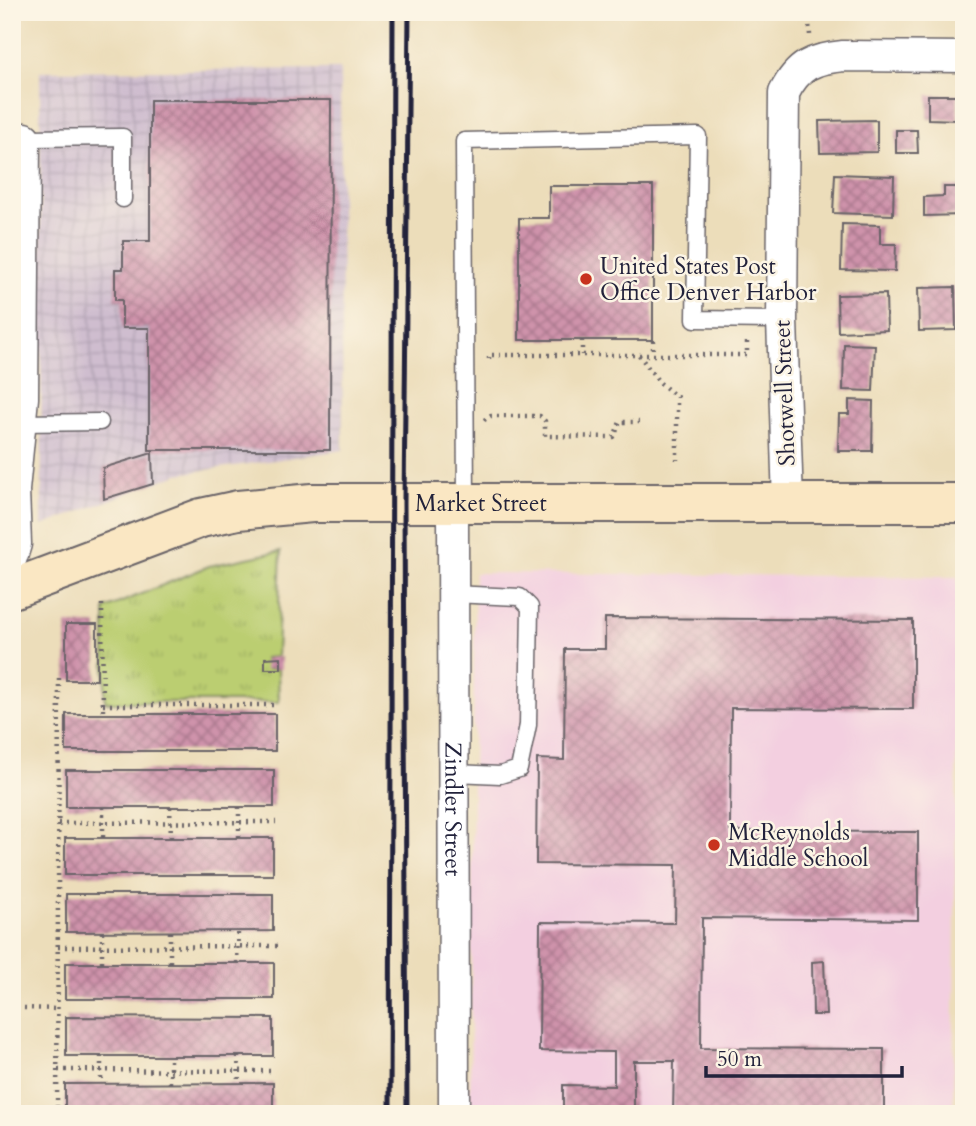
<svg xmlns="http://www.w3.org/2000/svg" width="976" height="1126" viewBox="0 0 976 1126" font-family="Cardo,serif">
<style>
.built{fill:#f3cfe0}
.industrial{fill:url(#industrial-grid)}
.grass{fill:url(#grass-tufts);stroke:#6e7856;stroke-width:2}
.building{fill:url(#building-cross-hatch)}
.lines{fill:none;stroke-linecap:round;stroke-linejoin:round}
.lane-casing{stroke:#696367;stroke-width:19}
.street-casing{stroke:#696367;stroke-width:33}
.secondary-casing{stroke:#696367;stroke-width:42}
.path{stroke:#696367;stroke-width:4.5;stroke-dasharray:2 5;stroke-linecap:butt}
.lane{stroke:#fff;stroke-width:16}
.street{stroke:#fff;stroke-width:30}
.secondary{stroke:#fae7c3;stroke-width:38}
.rail{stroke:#22223b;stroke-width:5}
.poi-dot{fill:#c8321e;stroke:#fcf5e5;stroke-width:2.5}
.labels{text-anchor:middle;stroke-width:5;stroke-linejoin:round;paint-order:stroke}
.poi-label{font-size:23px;fill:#22223b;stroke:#fcf5e5;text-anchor:start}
.street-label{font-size:23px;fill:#22223b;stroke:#fcf5e5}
</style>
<defs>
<pattern id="industrial-grid" width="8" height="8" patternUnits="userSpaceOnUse" patternTransform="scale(1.75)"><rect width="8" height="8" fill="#cfbdcf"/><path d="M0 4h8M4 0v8" fill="none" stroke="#b1a2b3"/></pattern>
<pattern id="grass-tufts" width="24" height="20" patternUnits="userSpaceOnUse" patternTransform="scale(1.75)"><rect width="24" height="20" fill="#bbce71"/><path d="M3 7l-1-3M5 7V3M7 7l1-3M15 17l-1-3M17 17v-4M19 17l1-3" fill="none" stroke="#a0b163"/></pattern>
<pattern id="building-cross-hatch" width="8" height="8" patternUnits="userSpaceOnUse" patternTransform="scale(1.75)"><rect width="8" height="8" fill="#cf93ab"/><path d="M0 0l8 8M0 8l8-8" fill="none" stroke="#a8788c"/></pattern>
</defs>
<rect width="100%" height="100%" fill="#fcf5e5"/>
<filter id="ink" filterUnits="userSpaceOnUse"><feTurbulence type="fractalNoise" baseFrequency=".0143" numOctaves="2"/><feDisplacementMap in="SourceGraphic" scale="14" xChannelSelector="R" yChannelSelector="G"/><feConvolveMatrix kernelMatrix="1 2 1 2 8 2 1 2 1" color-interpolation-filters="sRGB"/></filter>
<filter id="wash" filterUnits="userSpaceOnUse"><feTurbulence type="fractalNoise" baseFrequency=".00686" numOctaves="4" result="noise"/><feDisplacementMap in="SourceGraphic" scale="28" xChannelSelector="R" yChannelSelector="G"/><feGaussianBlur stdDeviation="1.57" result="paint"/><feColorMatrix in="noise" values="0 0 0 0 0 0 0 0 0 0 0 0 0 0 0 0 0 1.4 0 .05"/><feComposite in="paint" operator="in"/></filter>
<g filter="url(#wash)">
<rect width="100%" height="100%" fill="#ecddba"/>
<!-- built -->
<polygon class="built" points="475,573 958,577 953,1114 470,1114"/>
<!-- industrial -->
<polygon class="industrial" points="340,69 343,450 178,474 42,526 40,71"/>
<!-- grass -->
<polygon class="grass" points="281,551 277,657 265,658 266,669 278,669 279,702 105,702 105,609 209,566"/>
<g id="blocks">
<!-- building -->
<g class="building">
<polygon points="928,95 958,95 958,120 928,119"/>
<polygon points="150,100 331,100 330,450 149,450 149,328 122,328 122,300 115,300 115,269 123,269 123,241 150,241"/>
<polygon points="877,120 877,152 820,153 819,121"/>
<polygon points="896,130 917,130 918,153 896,153"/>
<polygon points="835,174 894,176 893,215 833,213"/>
<polygon points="549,186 653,186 653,340 519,340 519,218 549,218"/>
<polygon points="944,187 962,187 963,215 924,216 924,197 944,196"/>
<polygon points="842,224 880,225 880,244 896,244 895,271 841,270"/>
<polygon points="955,287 956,330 919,331 918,288"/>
<polygon points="886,294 887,330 838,332 837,295"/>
<polygon points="844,344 875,345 873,391 843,390"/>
<polygon points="849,400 873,401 872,451 838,451 839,414 849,414"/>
<polygon points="152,453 153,484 104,499 103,468"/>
<polygon points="605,618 913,620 913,709 731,708 730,831 918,832 918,920 702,918 701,1048 884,1049 884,1114 673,1114 674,1061 634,1061 634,1114 563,1114 563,1085 614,1086 614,1052 539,1051 540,922 675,923 676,865 536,864 537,759 564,760 565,649 605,649"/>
<rect x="66" y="624" width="31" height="56"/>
<polygon points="281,657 281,669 265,669 265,658"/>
<rect x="66" y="714" width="209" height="37"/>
<rect x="66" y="770" width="208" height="37"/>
<rect x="65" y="838" width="208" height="37"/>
<polygon points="66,894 273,894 273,931 66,932"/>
<polygon points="824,961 826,1015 813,1015 812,962"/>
<rect x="65" y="963" width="209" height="36"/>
<polygon points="66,1017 273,1018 273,1056 66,1056"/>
<polygon points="273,1083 273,1114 65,1114 65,1084"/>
</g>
</g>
</g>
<g filter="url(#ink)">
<use href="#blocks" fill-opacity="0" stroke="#696367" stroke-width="2"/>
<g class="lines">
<defs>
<g id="lane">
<polyline points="25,138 123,137 123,199"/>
<polyline points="21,423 100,422"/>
<polyline points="466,503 464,141 698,136 695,319 782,320"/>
<polyline points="452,594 520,597 530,607 528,725 519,769 500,775 455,773"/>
</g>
<g id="street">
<polyline points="12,138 25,138 23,398 14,490 16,544 12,557"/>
<path id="s1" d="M453,503L454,1114"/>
<path d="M788,503L782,320L784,93C798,65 813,59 843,56L964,57"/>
</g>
<g id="secondary">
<path id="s2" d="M12,589L201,518L238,510L312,503H964"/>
</g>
</defs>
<!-- lane casing -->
<use href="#lane" class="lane-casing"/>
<!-- street casing -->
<use href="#street" class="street-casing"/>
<!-- secondary casing -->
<use href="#secondary" class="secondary-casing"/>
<!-- path -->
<g class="path">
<polyline points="808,12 810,35"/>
<polyline points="582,340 582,355"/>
<polyline points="653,340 653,354"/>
<polyline points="639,355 659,382 677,397 677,460"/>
<polyline points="489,359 489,355 747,355 747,339"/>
<polyline points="484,420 491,416 540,416 545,421 545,436 614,437 620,422 639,422"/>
<polyline points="102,604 103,714"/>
<polyline points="103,705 277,705"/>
<polyline points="103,807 103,838"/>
<polyline points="170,807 171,838"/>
<polyline points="239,807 239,838"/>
<polyline points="58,823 276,822"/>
<polyline points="102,932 102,963"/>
<polyline points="170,932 170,963"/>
<polyline points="58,947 277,946"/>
<polyline points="237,963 238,931"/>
<polyline points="24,1008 58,1009"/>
<polyline points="101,1056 101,1084"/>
<polyline points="238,1056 239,1083"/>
<polyline points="58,1070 275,1071"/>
<polyline points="170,1083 170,1056"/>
<polyline points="57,1114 59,677"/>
</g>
<!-- lane -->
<use href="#lane" class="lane"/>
<!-- street -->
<use href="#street" class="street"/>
<!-- secondary -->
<use href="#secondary" class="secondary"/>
<!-- rail -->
<g class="rail">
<polyline points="390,1114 393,12"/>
<polyline points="407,1114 404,503 409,12"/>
</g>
</g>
</g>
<!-- markers -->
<g class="poi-dot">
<circle cx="586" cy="279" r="7"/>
<circle cx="714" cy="845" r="7"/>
</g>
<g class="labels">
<!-- poi labels -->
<g class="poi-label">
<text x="600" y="274">United States Post<tspan x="600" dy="26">Office Denver Harbor</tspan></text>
<text x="728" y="840">McReynolds<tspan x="728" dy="26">Middle School</tspan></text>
</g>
<!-- street labels -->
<g class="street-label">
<text transform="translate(784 393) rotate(-92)" y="8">Shotwell Street</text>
<text dy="8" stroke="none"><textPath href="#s2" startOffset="483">Market Street</textPath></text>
<text dy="8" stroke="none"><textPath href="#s1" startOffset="306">Zindler Street</textPath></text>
</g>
</g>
<!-- margin -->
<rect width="976" height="1126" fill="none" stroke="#fcf5e5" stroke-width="42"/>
<!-- scale -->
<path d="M706 1066v10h196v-10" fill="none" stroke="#22223b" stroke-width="3.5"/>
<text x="717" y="1066" font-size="21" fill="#22223b" stroke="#fcf5e5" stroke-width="5" paint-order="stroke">50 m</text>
</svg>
